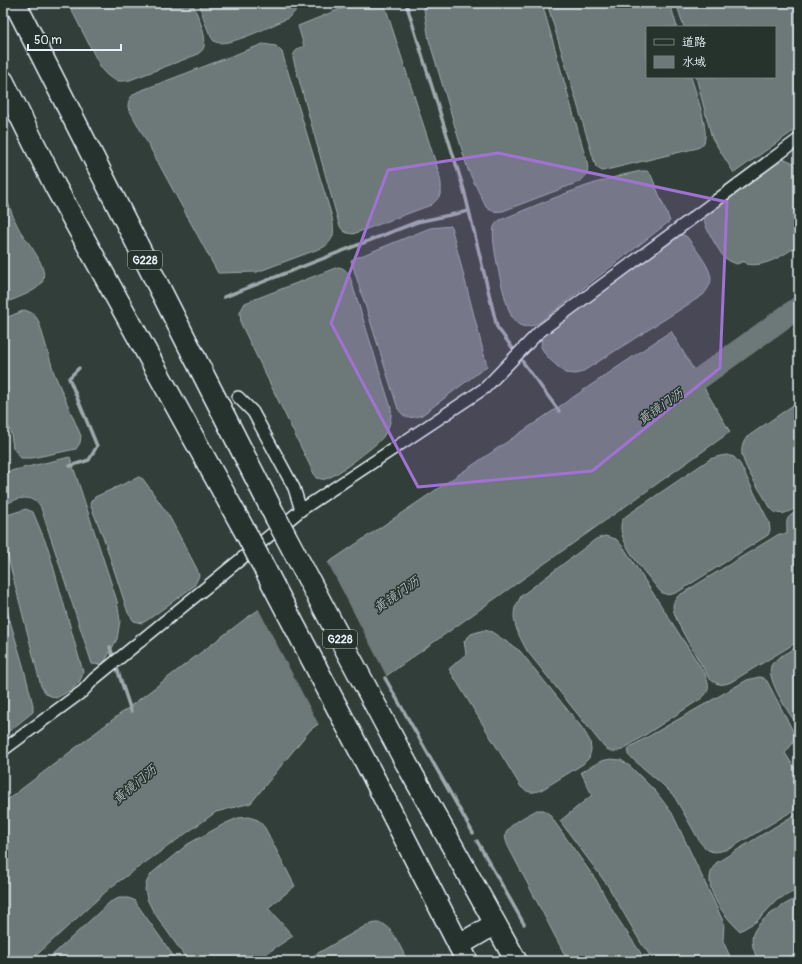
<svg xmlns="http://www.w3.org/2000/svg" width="802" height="964" viewBox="0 0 802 964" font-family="Pangolin,'LXGW WenKai TC',sans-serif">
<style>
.water{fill:#6d7978;stroke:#9ea9ab}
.pier{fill:#323e39}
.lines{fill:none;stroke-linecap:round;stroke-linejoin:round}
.stream{stroke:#9ea9ab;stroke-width:3.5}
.river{stroke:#6d7978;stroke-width:22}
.street-casing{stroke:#e8f1f8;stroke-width:14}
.highway-casing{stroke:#e8f1f8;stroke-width:24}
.street{stroke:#26332d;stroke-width:11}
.highway{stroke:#26332d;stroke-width:21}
.highway-bridge-casing{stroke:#e8f1f8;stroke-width:24;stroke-linecap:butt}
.highway-bridge{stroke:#26332d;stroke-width:21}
.marked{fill:#a171d3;fill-opacity:0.2;stroke:#a171d3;stroke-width:3;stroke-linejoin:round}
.labels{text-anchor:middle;stroke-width:3;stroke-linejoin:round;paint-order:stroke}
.shield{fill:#26332d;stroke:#aeb8bb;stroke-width:1}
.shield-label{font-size:11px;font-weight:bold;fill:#e8f1f8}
.water-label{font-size:13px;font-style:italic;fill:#b1bbbe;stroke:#26332d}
</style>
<rect width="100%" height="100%" fill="#323e39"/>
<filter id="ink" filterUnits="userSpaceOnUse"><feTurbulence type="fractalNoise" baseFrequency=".025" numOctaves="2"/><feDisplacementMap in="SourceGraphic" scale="8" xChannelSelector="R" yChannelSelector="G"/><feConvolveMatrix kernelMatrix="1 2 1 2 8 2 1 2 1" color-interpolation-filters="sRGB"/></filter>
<g filter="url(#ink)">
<!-- water -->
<g class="water">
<path d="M68,3H192C197,14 209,38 203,49C201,52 199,53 196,55L130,80C117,83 111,80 102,70Z"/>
<path d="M199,3H298C298,10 293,14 288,18C275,24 224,50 214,41C208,35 202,12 199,3Z"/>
<path d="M355,3H383L385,6L439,173C442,188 444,195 431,205L353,234C345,233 342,231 339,224L293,58C294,51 297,49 304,46L298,26Z"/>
<path d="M423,3H542L587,162C589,172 587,176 579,182L503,211C496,212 492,212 486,207L468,170L429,40Z"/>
<path d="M547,3H670L677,27H647V77H691C695,90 711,134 703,144C700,148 694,149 689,150L602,171L596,167Z"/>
<polygon points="676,3 795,3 799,17 799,127 734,173 712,138 696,77 775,77 775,27 684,27"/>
<path d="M263,44L276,46L282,52L332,217C334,231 336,238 324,247L257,272L218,273L128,107C128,99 131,96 137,92Z"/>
<path d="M785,159L794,163L799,172V245C783,255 765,268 746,264L744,261L737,264C731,262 727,260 723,256C719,251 706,229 705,223C704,219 704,217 706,214L775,162Z"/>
<path d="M641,171H647L651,175L670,221L540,322C535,325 528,328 522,326C517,325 512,318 510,313C504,299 490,240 494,227C495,224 497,222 500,220C545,202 593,180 641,171Z"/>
<path d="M3,188C8,202 12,216 19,229C26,241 52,269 41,284C34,293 13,299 3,304Z"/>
<path d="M451,226L487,366L422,415C410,419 405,419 398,409L351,260L430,228Z"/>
<path d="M680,235H684L687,237C694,247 710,266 711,278C711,285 707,290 703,295L582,372L576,374L565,373L547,357L541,347L542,338L676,236Z"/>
<path d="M338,267C345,268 347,271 350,277L391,408C392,420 389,428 383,437C378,444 333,479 325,479C322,480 319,478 316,478L241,324L240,312L245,303Z"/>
<polygon points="25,310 34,314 39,322 54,373 81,436 80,443 76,449 32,458 21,458 13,448 11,434 3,410 3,319"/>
<polygon points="671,331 730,432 310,730 251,803 216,812 111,887 30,961 3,961 3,803 245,619"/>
<path d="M799,401V506C789,512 778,519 770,507C762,493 745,470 742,455C741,448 743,442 747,437Z"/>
<path d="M727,455L734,457L740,464L769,522L770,530L768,535L678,592C671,595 667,596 661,592C650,579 619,544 621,526C621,521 623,519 626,516L710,459L720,456Z"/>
<path d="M70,457L117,601L120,621L117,639L103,665L92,664L40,505C26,493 18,499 3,505V475L6,472Z"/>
<polygon points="139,477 143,479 169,516 197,569 199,576 194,586 149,619 142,623 134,621 128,613 104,539 90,504 92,500 95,497"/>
<path d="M26,509L33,512L48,548L83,672C81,686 68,692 56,698L46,694L41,686L3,538V518L7,515Z"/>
<path d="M799,510V641L731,682C722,686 716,685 709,678C701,663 674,622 673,607C673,602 675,600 678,596L779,534H787C787,518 784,519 799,510Z"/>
<path d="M605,536L616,539L624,548L705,674C709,685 711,690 702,698L622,750C614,752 610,752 604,747L527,651C521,639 511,623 515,608C517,604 519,600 521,596L596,539Z"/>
<polygon points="3,597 23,665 33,705 33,712 3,736"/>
<path d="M484,630L492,632L520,651L583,729L590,741L591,750L589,758L583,764L543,789C534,793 529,794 521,787L449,669L466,654L464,641L471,634Z"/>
<path d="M799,646V727C790,716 766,679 771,666C774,658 792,650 799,646Z"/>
<path d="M759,677L763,678L767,681L794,733L793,743L785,753L799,775V807L731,848C716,853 710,855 700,842L674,796L662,784L628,755V751L630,747L747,680Z"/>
<polygon points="611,759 621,760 631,767 656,792 672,813 724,923 723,941 732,961 654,961 641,943 608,886 560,821 592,795 581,772 601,761"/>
<path d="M537,810H544L549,814L596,880L614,913L646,961H568L511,852C508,846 504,839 506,833C508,825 529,814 537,810Z"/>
<path d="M799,812V889L777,900L757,921L740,931C724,916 698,885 716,863Z"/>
<polygon points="249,817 258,820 265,828 295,886 268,908 293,936 255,961 188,961 153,911 147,899 145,889 147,881 152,873 188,844 226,823 238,818"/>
<path d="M799,897V961H758C755,953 750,943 753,934C758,919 786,903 799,897Z"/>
<polygon points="119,898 128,898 134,900 177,961 46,961 110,902"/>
<path d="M376,923C379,923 381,923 383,924C392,927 403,952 407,961H304L367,925Z"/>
</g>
<!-- pier -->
<polygon class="pier" points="327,561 387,677 319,725 258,608"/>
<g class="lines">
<!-- stream -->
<g class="stream">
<polyline points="406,3 464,190 497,327 559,411"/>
<polyline points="224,297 417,222 469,211"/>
<polyline points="70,466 89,460 97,446 69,378 79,368"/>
<polyline points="110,647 131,711"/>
<polyline points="385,678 473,833"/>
<polyline points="477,841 524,924"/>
</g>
<!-- river -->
<polyline class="river" points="675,396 799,307"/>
<defs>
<g id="street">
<polyline points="238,397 253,412 294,488 301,510 485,388 539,332 799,139"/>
<polyline points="3,750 83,691 94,679 301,510"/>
</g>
<g id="highway">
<polyline points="15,3 275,516"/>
<polyline points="3,81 55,186 247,535"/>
<polyline points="405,761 516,961"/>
<polyline points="375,780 467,961"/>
<polyline points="459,945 495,924"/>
</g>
</defs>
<!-- street casing -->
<use href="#street" class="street-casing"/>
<!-- highway casing -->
<use href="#highway" class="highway-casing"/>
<!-- street -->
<use href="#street" class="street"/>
<!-- highway -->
<use href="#highway" class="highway"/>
<defs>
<g id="highway-bridge">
<polyline points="275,516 405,761"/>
<polyline points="247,535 375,780"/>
</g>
</defs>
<!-- highway-bridge casing -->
<use href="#highway-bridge" class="highway-bridge-casing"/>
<!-- highway-bridge -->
<use href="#highway-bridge" class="highway-bridge"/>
</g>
</g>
<!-- marked area -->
<path class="marked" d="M498,153L727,202L720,368L592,471L418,487L331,323L388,170Z"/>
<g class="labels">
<!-- shield labels -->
<g class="shield">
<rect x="128" y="251" width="34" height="18" rx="3"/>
<rect x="323" y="630" width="34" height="18" rx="3"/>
</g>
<g class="shield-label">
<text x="145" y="264">G228</text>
<text x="340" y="643">G228</text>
</g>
<!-- water labels -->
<g class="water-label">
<text transform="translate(660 406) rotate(-35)" y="5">黄镜门沥</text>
<text transform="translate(396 594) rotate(-35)" y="5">黄镜门沥</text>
<text transform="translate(134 784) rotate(-40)" y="5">黄镜门沥</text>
</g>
</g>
<!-- margin -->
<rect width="802" height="964" fill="none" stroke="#26332d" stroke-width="16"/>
<rect x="8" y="8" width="786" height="948" fill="none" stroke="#e8f1f8" stroke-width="1.5" filter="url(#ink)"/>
<!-- legend -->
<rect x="646" y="26" width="130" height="52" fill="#26332d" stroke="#747f7e"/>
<rect x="654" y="39" width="20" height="6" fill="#26332d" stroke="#747f7e"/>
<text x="682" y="46" font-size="12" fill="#e8f1f8">道路</text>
<rect x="654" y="56" width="20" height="12" fill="#6d7978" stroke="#747f7e"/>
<text x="682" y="66" font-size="12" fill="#e8f1f8">水域</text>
<!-- scale -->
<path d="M28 44v6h93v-6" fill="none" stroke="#e8f1f8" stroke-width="2"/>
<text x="34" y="44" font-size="12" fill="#e8f1f8" stroke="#26332d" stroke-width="3" paint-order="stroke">50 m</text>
</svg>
